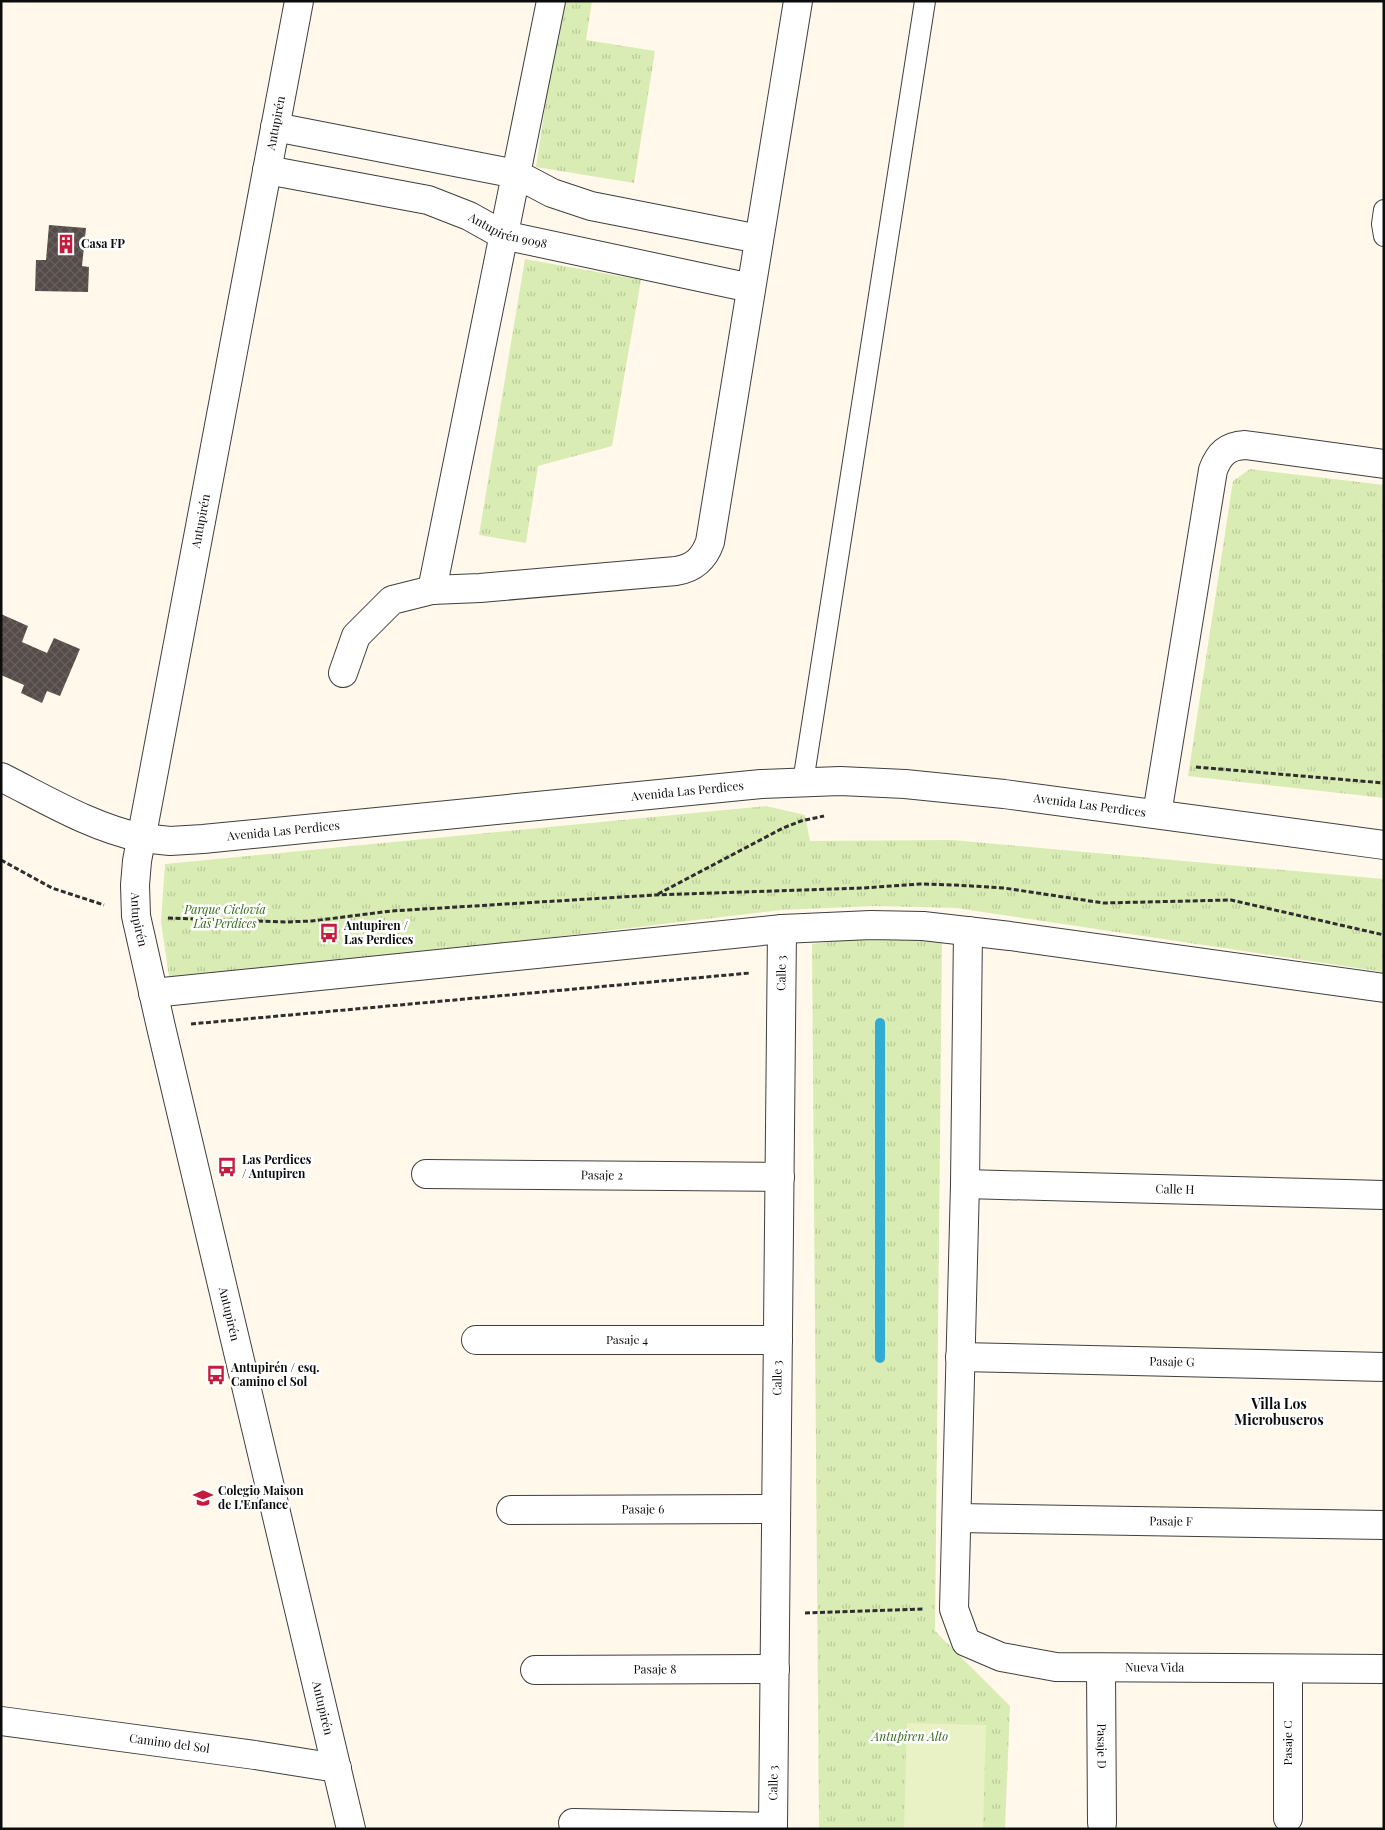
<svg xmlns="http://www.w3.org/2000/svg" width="1385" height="1830" viewBox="0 0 1385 1830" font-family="'Playfair Display',serif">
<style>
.grass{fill:url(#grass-tufts)}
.pitch{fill:#e9f2c5}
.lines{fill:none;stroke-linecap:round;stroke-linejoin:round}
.stream{stroke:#2facd5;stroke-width:10}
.building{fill:url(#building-cross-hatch)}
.service-casing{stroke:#3f3f3f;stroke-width:22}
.minor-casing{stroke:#3f3f3f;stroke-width:30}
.tertiary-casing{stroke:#3f3f3f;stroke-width:30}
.path{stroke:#2e2e2e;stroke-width:3;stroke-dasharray:5 2.5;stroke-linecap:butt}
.service{stroke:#fff;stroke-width:20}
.minor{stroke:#fff;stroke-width:28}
.tertiary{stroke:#fff;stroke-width:28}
.labels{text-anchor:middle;stroke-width:5;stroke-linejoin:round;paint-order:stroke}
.street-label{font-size:12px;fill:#0c0c0c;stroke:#fff}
.poi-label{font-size:12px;font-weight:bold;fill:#0c0c0c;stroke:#fff;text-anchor:start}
.park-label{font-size:12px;font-style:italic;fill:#356719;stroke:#fff}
.neighbourhood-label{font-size:14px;font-weight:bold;fill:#0c0c0c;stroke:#fff}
</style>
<defs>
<pattern id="grass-tufts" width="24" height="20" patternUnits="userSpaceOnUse" patternTransform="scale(1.25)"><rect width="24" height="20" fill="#d9ecb3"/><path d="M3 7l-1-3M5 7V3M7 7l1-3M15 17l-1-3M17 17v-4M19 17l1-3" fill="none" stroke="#b9c999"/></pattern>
<pattern id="building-cross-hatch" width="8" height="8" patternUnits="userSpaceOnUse" patternTransform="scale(1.25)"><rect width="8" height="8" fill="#554b48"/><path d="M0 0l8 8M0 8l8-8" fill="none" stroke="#68605e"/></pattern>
</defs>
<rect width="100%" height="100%" fill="#fff8eb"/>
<!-- grass -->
<g class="grass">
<polygon points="561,1 592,1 586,40 655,51 634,183 536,167"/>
<polygon points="525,259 641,280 612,446 538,466 526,543 479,535"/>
<polygon points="1250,469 1384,485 1384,798 1188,776 1233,481"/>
<polygon points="766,806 805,815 810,841 952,840 1384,879 1384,972 956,908 875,906 781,910 170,983 161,922 165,864"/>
<polygon points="872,936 942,939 935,1631 1010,1706 1005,1829 819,1829 812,944"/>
</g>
<!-- pitch -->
<polygon class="pitch" points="907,1723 986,1725 983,1829 904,1829"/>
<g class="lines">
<!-- stream -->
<polyline class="stream" points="880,1023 880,1358"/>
</g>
<!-- building -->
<g class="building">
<polygon points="49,225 86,228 82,266 89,267 88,292 35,291 36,260 46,260"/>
<polygon points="1,614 28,626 22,642 47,653 54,638 80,649 60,696 47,691 42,703 21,693 24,685 1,675"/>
</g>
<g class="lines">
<defs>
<g id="service">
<polyline points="1384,210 1382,224 1384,236"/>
<polyline points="803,782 925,1"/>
</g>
<g id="minor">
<path d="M551,1L432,590L480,588L676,571C694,568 704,559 710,542L798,1"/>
<polyline points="275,127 516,174 552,193 591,206 759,239"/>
<path id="s1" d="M267,170L428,200L469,216L503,235L751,288"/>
<polyline points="343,673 356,636 392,600 432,590"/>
<path d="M1157,814L1213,470C1219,454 1227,446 1245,445L1384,464"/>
<path id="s2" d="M142,838L170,841L203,839L761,784L840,781L905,784L1004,794L1384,845"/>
<path id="s3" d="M968,931L965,1184L954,1609L966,1642L1001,1657L1056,1667L1384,1669"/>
<path id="s4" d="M426,1174L780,1177"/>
<path id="s5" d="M965,1184L1384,1195"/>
<path id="s6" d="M476,1340H778"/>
<path id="s7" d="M960,1357L1384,1367"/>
<path id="s8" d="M511,1510L776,1509"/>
<path id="s9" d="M957,1518L1384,1525"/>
<path id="s10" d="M1101,1668L1102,1823"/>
<polyline points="1288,1669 1288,1818"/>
<path id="s11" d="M535,1670L775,1669"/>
<path id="s12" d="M1,1721L255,1755L337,1768"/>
<path id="s13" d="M573,1823L773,1827L782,929"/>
</g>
<g id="tertiary">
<path id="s14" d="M299,1L137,861L135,885L136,916L161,1027L351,1829"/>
<path d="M1,777C47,800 91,827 142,838"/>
<polyline points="153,993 782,929 871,925 923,926 1010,936 1384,988"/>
</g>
</defs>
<!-- service casing -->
<use href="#service" class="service-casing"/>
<!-- minor casing -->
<use href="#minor" class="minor-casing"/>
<!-- tertiary casing -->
<use href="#tertiary" class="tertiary-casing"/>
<!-- path -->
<g class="path">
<polyline points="1196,767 1384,783"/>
<polyline points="1,860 52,888 104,905"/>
<polyline points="658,894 783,828 801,821 824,816"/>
<polyline points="168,918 285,922 312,921 391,911 655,895 863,888 920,884 955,885 1004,888 1103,903 1231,900 1384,935"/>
<polyline points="191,1024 750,973"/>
<polyline points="805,1613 924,1609"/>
</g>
<!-- service -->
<use href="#service" class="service"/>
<!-- minor -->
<use href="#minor" class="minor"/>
<!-- tertiary -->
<use href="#tertiary" class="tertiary"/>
</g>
<!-- icons -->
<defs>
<symbol id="building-bare" viewBox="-9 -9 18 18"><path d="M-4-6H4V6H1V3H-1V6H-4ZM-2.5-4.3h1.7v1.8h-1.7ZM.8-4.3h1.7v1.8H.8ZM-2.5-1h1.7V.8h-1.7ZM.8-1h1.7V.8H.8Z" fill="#c41c3e" stroke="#fff" stroke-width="2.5" paint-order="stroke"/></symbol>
<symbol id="bus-bare" viewBox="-9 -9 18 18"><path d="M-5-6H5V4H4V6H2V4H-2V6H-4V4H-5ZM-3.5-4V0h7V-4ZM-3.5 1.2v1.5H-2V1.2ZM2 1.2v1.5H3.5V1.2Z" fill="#c41c3e" stroke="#fff" stroke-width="2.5" paint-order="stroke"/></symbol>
<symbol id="school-bare" viewBox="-9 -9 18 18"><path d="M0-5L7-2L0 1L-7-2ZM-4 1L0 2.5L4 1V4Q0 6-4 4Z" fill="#c41c3e" stroke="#fff" stroke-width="2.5" paint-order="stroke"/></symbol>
</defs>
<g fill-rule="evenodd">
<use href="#building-bare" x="52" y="230" width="28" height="28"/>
<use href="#bus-bare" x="315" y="919" width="28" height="28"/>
<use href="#bus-bare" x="213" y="1153" width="28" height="28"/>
<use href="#bus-bare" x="202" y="1361" width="28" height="28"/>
<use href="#school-bare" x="189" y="1484" width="28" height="28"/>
</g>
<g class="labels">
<!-- street labels -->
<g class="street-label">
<text transform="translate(276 123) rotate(-79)" y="4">Antupirén</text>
<text dy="4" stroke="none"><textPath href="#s1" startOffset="250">Antupirén 9098</textPath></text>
<text transform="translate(201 521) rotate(-79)" y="4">Antupirén</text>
<text dy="4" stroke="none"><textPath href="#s2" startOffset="548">Avenida Las Perdices</textPath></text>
<text dy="4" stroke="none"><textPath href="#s2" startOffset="952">Avenida Las Perdices</textPath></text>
<text dy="4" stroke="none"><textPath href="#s2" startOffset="142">Avenida Las Perdices</textPath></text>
<text dy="4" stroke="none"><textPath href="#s14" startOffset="934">Antupirén</textPath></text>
<text dy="4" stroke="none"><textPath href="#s13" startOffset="1054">Calle 3</textPath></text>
<text dy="4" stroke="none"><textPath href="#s4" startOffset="176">Pasaje 2</textPath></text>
<text dy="4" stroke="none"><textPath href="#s5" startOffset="210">Calle H</textPath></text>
<text dy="4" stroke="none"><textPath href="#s14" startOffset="1339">Antupirén</textPath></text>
<text dy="4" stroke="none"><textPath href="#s6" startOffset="151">Pasaje 4</textPath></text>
<text dy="4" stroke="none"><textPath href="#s7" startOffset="212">Pasaje G</textPath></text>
<text dy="4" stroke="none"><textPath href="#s13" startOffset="649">Calle 3</textPath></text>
<text dy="4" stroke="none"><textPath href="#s8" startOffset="132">Pasaje 6</textPath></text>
<text dy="4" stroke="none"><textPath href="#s9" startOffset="214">Pasaje F</textPath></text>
<text dy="4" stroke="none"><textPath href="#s3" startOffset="906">Nueva Vida</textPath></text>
<text dy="4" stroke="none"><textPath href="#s11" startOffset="120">Pasaje 8</textPath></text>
<text dy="4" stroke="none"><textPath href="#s14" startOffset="1744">Antupirén</textPath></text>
<text transform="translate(1288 1743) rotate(-90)" y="4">Pasaje C</text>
<text dy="4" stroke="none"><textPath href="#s12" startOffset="170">Camino del Sol</textPath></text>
<text dy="4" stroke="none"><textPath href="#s10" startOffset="78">Pasaje D</textPath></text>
<text dy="4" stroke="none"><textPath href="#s13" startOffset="244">Calle 3</textPath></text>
</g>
<!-- poi labels -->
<g class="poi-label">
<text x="81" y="248">Casa FP</text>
<text x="344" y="930">Antupiren /<tspan x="344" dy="14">Las Perdices</tspan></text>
<text x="242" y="1164">Las Perdices<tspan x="242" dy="14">/ Antupiren</tspan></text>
<text x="231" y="1372">Antupirén / esq.<tspan x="231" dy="14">Camino el Sol</tspan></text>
<text x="218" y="1495">Colegio Maison<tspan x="218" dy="14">de L'Enfance</tspan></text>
</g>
<!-- park labels -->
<g class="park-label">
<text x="225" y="914">Parque Ciclovía<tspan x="225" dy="14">Las Perdices</tspan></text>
<text x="910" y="1741">Antupiren Alto</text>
</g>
<!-- neighbourhood labels -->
<g class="neighbourhood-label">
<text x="1279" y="1409">Villa Los<tspan x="1279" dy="16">Microbuseros</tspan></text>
</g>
</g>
<!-- border -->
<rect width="1385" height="1830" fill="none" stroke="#0c0c0c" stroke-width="5"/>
</svg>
